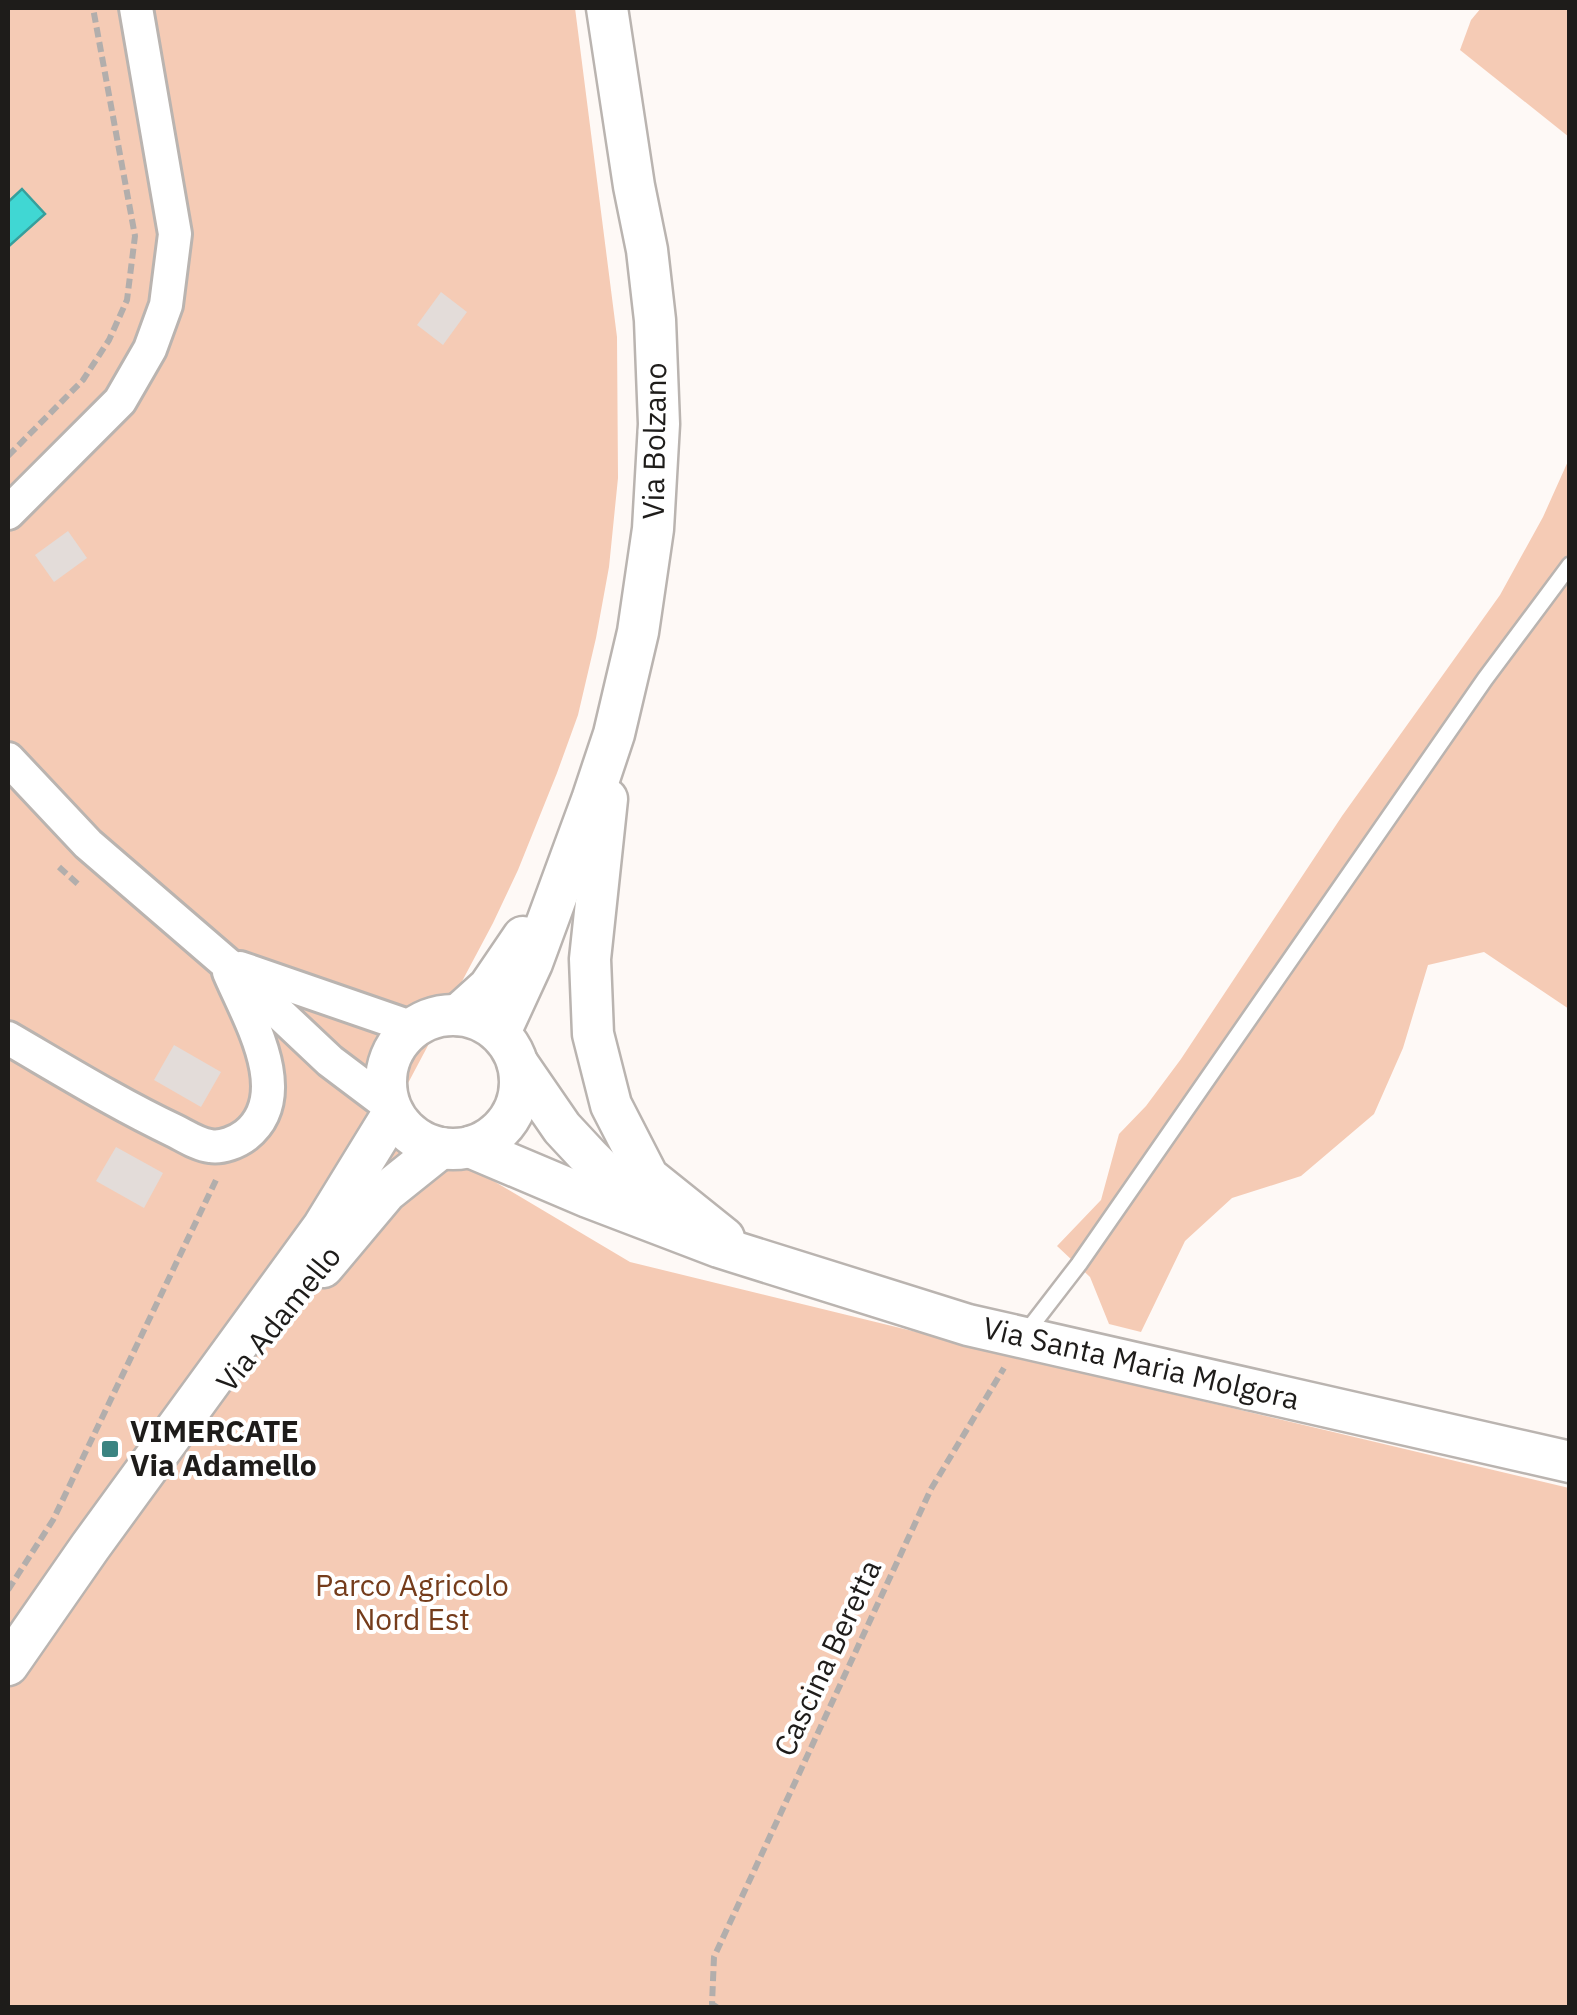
<svg xmlns="http://www.w3.org/2000/svg" width="1577" height="2015" viewBox="0 0 1577 2015" font-family="'IBM Plex Sans',sans-serif">
<style>
.green{fill:#f5cbb5}
.water{fill:#40d7d3;stroke:#369f9c;stroke-width:2.5}
.building{fill:#e3dcd9}
.lines{fill:none;stroke-linecap:round;stroke-linejoin:round}
.service-casing{stroke:#bab4b0;stroke-width:20}
.minor-casing{stroke:#bab4b0;stroke-width:38}
.tertiary-casing{stroke:#bab4b0;stroke-width:45}
.path{stroke:#b2aeac;stroke-width:6;stroke-dasharray:10 5;stroke-linecap:butt}
.service{stroke:#fff;stroke-width:15}
.minor{stroke:#fff;stroke-width:32}
.tertiary{stroke:#fff;stroke-width:40}
.poi-dot{fill:#3b8481;stroke:#fff;stroke-width:4}
.labels{text-anchor:middle;stroke-width:8;stroke-linejoin:round;paint-order:stroke}
.street-label{font-size:30px;fill:#1e1c1a;stroke:#fff}
.poi-label{font-size:30px;font-weight:bold;fill:#1e1c1a;stroke:#fff;text-anchor:start}
.park-label{font-size:30px;fill:#753c1b;stroke:#fff}
</style>
<rect width="100%" height="100%" fill="#fef9f6"/>
<!-- green -->
<g class="green">
<polygon points="8,8 575,8 617,337 618,478 609,567 596,638 578,715 557,773 518,870 493,923 389,1119 630,1262 1097,1376 1569,1488 1569,2007 8,2008"/>
<polygon points="1481,8 1569,8 1569,137 1460,50 1471,20"/>
<polygon points="1569,459 1569,1009 1484,952 1428,965 1403,1048 1374,1114 1301,1176 1232,1198 1185,1241 1141,1332 1109,1324 1090,1277 1057,1246 1101,1200 1119,1134 1146,1106 1181,1059 1342,816 1500,595 1543,517"/>
</g>
<!-- water -->
<polygon class="water" points="22,189 45,214 8,247 8,202"/>
<!-- building -->
<g class="building">
<polygon points="441,292 467,312 443,345 417,325"/>
<polygon points="68,531 87,558 54,582 35,555"/>
<polygon points="174,1045 221,1072 201,1107 154,1080"/>
<polygon points="116,1147 163,1173 144,1208 96,1181"/>
</g>
<g class="lines">
<defs>
<polyline id="service" points="1025,1334 1079,1264 1485,679 1570,565"/>
<g id="minor">
<polyline points="8,513 120,401 150,349 166,305 175,234 136,8"/>
<polyline points="8,759 88,844 226,963 330,1061 391,1107"/>
<polyline points="240,968 402,1024 415,1027"/>
<path d="M8,1038C63,1070 118,1104 175,1131C185,1136 199,1145 210,1146C222,1148 237,1142 246,1135C296,1095 248,1017 229,972"/>
</g>
<g id="tertiary">
<polyline points="607,799 590,959 593,1034 611,1105 648,1177 724,1238"/>
<circle cx="453" cy="1082" r="67"/>
<polyline points="458,1015 489,987 523,937"/>
<polyline points="503,1036 503,1026 532,963 592,800 614,734 638,632 653,529 659,424 655,320 647,250 634,186 607,8"/>
<polyline points="518,1064 562,1128 589,1157 622,1190 651,1207"/>
<polyline points="470,1147 588,1197 719,1247 968,1325 1570,1462"/>
<polyline points="323,1267 386,1192 441,1148"/>
<polyline points="8,1665 90,1547 323,1227 393,1113"/>
</g>
</defs>
<!-- service casing -->
<use href="#service" class="service-casing"/>
<!-- minor casing -->
<use href="#minor" class="minor-casing"/>
<!-- tertiary casing -->
<use href="#tertiary" class="tertiary-casing"/>
<!-- path -->
<g class="path">
<polyline points="8,456 83,380 109,340 127,300 135,236 93,8"/>
<polyline points="59,867 80,886"/>
<polyline points="8,1590 53,1520 217,1178"/>
<polyline points="718,2008 712,2004 714,1957 931,1489 1004,1368"/>
</g>
<!-- service -->
<use href="#service" class="service"/>
<!-- minor -->
<use href="#minor" class="minor"/>
<!-- tertiary -->
<use href="#tertiary" class="tertiary"/>
</g>
<!-- markers -->
<rect class="poi-dot" x="100" y="1439" width="20" height="20" rx="5"/>
<g class="labels">
<!-- street labels -->
<g class="street-label">
<text transform="translate(655 441) rotate(-89)" y="10">Via Bolzano</text>
<text transform="translate(279 1319) rotate(-51)" y="10">Via Adamello</text>
<text transform="translate(1141 1364) rotate(13)" y="10">Via Santa Maria Molgora</text>
<text transform="translate(828 1658) rotate(-65)" y="10">Cascina Beretta</text>
</g>
<!-- poi labels -->
<g class="poi-label">
<text x="130" y="1442">VIMERCATE<tspan x="130" dy="34">Via Adamello</tspan></text>
</g>
<!-- park labels -->
<g class="park-label">
<text x="412" y="1596">Parco Agricolo<tspan x="412" dy="34">Nord Est</tspan></text>
</g>
</g>
<!-- border -->
<rect width="1577" height="2015" fill="none" stroke="#1e1c1a" stroke-width="20"/>
</svg>
